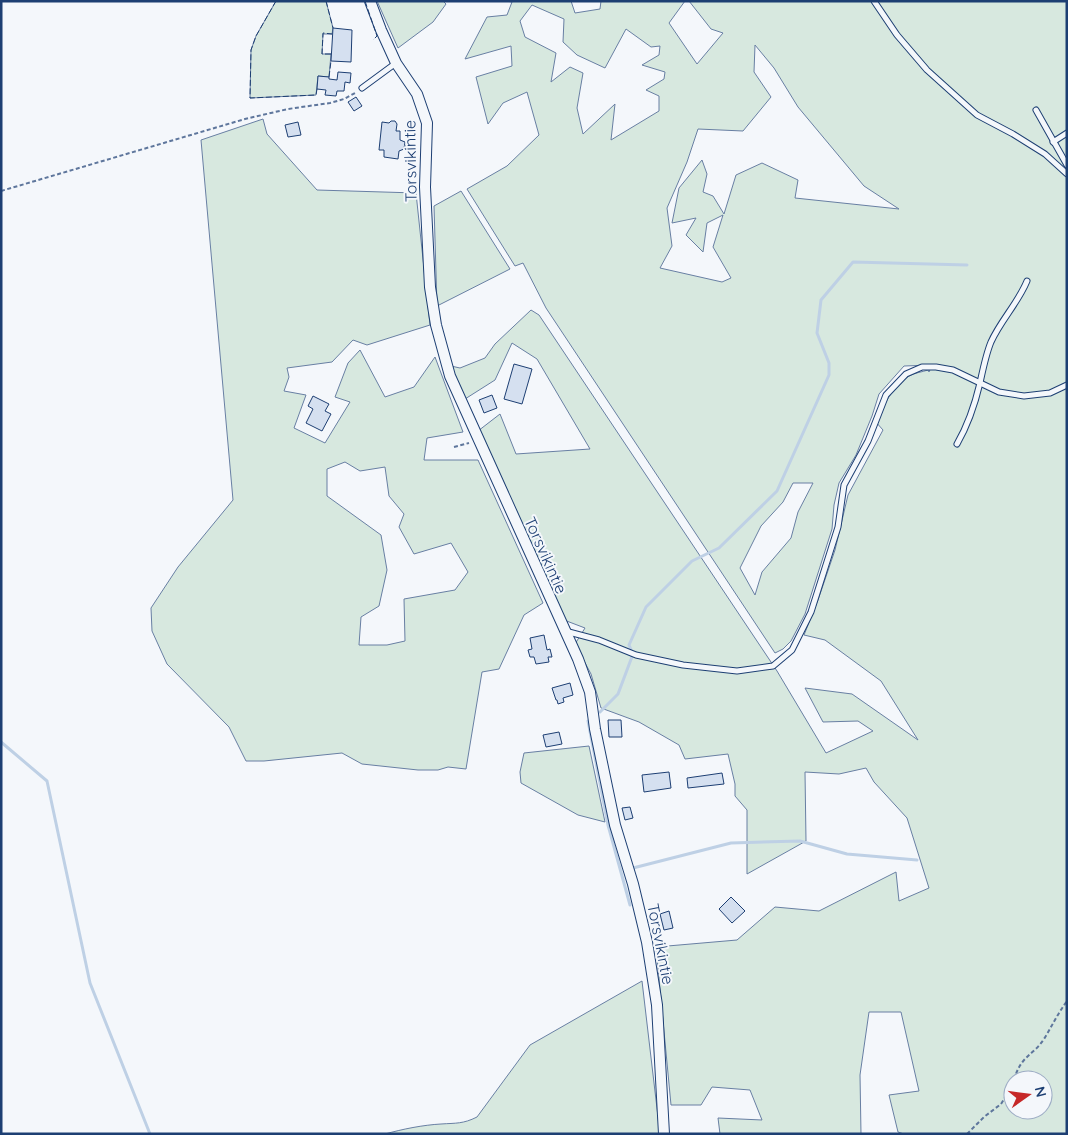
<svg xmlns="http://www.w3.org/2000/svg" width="1068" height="1135" viewBox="0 0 1068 1135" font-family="Quicksand,sans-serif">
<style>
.green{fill:#d7e8df;stroke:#687fa3;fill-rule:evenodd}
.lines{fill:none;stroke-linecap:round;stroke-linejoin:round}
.stream{stroke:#bed0e5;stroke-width:3}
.building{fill:#d5e0f0;stroke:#1d3f73}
.lane-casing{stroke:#1d3f73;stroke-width:7}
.street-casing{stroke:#1d3f73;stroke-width:12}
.path{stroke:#5e769c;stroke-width:2;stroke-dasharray:4 2.5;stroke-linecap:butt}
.lane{stroke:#f4f7fb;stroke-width:5}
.street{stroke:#f4f7fb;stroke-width:10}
.fence{stroke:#1d3f73;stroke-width:1;stroke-dasharray:6 2.5;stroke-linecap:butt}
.labels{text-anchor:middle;stroke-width:4;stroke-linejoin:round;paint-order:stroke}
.street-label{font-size:16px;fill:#1d3f73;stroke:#f4f7fb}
</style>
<rect width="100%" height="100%" fill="#f4f7fb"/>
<!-- green -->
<g class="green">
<polygon points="276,1 326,1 333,28 332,34 323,34 322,54 331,54 329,77 318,76 316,95 250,98 251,50 256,36"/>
<polygon points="377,1 443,1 446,4 433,22 398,48"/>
<path d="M506,1H571L575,13L600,9L601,1H685L669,23L697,64L723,33L711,29L689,1H1067V1134H904L898,1132L889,1095L919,1091L901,1012H869L860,1075L861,1134H720L718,1118L762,1120L750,1090L712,1087L701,1105H671L656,947L737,940L775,907L819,911L896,872L899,901L929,888L907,818L874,782L866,768L839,774L805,772L806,841L747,874V810L735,796V784L728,754L685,759L679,745L639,722L601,708L591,674L575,644L585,628L564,620L478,431L500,414L516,454L590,449L537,359L512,343L495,380L465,399L451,366L460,368L485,358L495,344L531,310L539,315L777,671L826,753L873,731L858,721L823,722L805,688L852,694L918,740L881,681L825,640L804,635L818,600L835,550L848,495L883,430L875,421C884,406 893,385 909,376C914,373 922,372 928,370L929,372L932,365L904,366L879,394L872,416L856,455L839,483L834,505L832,529L805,614L791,641L783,649L775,653L546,308L523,263L515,266L467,189L507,166L539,135L527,92L503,103L488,124L476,77L512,66L511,46L465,59L487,17L507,15L512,2ZM532,5L564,19L563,42L577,55L605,68L626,29L651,47L660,46L659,55L642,65L665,72L664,79L646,90L659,96V111L611,140L615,104L583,134L577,108L583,73L570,67L551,82L556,53L525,37L520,21ZM755,45L774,68L798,107L864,186L899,209L795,198L798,180L762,163L736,175L724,214L713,196L703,192L707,174L702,160L679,188L672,223L696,218L686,235L703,252L707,223L723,215L713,247L731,278L722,282L660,268L672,246L667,208L687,162L698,129L743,131L771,97L754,72ZM793,483H813L798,512L791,538L762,572L755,595L740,568L761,526L783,502ZM1013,1080H1043V1110H1013Z"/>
<path d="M263,119L267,134L317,190L416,193L430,325L367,345L353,340L332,362L287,368L289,377L284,391L306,395L294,428L325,443L350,402L335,397L348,363L360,350L385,397L414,387L435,357L463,432L427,438L424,460H478L543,603L524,615L499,669L482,672L466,769L448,767L438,770H418L362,764L342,753L264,761H246L229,727L167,664L152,631L151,608L178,567L233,500L201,140ZM345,462L360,471L385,467L389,496L404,514L399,527L414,554L451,543L468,572L455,590L404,599L405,641L387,645H359L361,617L379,606L387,570L381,535L327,496V469Z"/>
<polygon points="461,191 510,269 437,306 434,206"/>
<polygon points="589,746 605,822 578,815 521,783 520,772 524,753"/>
<path d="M642,981L660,1134H385C403,1129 423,1125 441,1124C456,1123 463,1124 477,1117L530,1045Z"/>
</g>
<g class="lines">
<!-- stream -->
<g class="stream">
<polyline points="600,712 618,694 633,654 629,645 646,607 692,561 719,548 777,491 829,375 829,363 817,333 821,300 853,262 967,265"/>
<polyline points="588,721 608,825 630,905"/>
<polyline points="1,742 47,781 90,983 150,1134"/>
<polyline points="633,868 731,843 800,841 847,854 917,860"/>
</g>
</g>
<!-- building -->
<g class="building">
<polygon points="333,28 352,30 351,62 331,61"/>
<polygon points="338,72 351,73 350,83 345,82 344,91 337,91 336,96 325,95 326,90 317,89 318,76 329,77 329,79 337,80"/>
<polygon points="356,97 362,106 354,111 348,102"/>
<polygon points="391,121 395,121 397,124 396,131 400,131 400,140 405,142 404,149 399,151 398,159 384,157 384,150 379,150 382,122 389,123"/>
<polygon points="298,122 301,135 288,137 285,125"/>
<polygon points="514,364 532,369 522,404 504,399"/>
<polygon points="492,395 497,408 484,413 479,400"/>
<polygon points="313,396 329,404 325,411 331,414 322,431 306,423 313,409 308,406"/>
<polygon points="544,635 547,650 550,649 552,657 548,657 549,662 536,664 534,657 530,657 528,650 532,649 530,638"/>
<polygon points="570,683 573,695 563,698 564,702 558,704 557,700 556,700 552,688"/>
<polygon points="608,720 621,720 622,737 609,737"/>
<polygon points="559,732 562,744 546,747 543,735"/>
<polygon points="669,772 671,788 644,792 642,775"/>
<polygon points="722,773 724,784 688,788 687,778"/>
<polygon points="630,807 633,818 625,820 622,808"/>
<polygon points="731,897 745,911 732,923 719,909"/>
<polygon points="669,911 673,928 664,930 660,914"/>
</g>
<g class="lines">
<defs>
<g id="lane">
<polyline points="874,1 897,35 927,70 977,115 1013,134 1045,154 1067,174"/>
<polyline points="362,88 396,63"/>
<polyline points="1036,110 1067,165"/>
<polyline points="1053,142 1067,133"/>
<path d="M957,444C968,425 975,404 980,383C983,369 986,354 991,342C1001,320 1018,303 1027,281"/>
<polyline points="565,631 599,640 636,655 683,665 737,671 773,666 792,650 811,612 838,527 844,485 868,441 886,395 906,374 922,367 936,367 953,370 999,392 1024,396 1050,393 1067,385"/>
</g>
<polyline id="street" points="370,1 381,30 396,63 417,94 427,123 425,187 430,287 436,325 450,376 578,659 590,692 595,729 615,825 633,884 647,942 657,1005 664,1134"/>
</defs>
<!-- lane casing -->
<use href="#lane" class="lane-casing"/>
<!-- street casing -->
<use href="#street" class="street-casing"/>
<!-- path -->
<g class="path">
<polyline points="404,146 416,147"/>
<polyline points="1,191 245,119 288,109 330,103 344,99 357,92"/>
<polyline points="454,447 469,443"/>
<path d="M1014,1080C1021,1055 1033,1056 1044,1039C1052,1026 1058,1013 1067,1001"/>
<polyline points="967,1134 984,1117 1001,1104 1013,1085"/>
</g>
<!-- lane -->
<use href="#lane" class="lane"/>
<!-- street -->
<use href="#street" class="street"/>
<!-- fence -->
<g class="fence">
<polyline points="276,1 256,36 251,50 250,98 316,95 317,89"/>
<polyline points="326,1 333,28"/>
<polyline points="365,1 377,36 373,40"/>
<polyline points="331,54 322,54 323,33 332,34"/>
<polyline points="329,77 331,61"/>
</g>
</g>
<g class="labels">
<!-- street labels -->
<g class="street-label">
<text transform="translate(410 161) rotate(-91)" y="6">Torsvikintie</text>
<text transform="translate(546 555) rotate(66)" y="6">Torsvikintie</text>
<text transform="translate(661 944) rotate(79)" y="6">Torsvikintie</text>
</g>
</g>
<!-- border -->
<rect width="1068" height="1135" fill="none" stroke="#1d3f73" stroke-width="5"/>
<!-- north arrow -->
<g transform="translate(1028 1095) rotate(76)"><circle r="24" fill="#f4f7fb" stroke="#9eadc5"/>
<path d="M0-4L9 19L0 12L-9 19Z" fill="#c62828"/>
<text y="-8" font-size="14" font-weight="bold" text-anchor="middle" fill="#1d3f73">N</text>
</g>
</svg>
